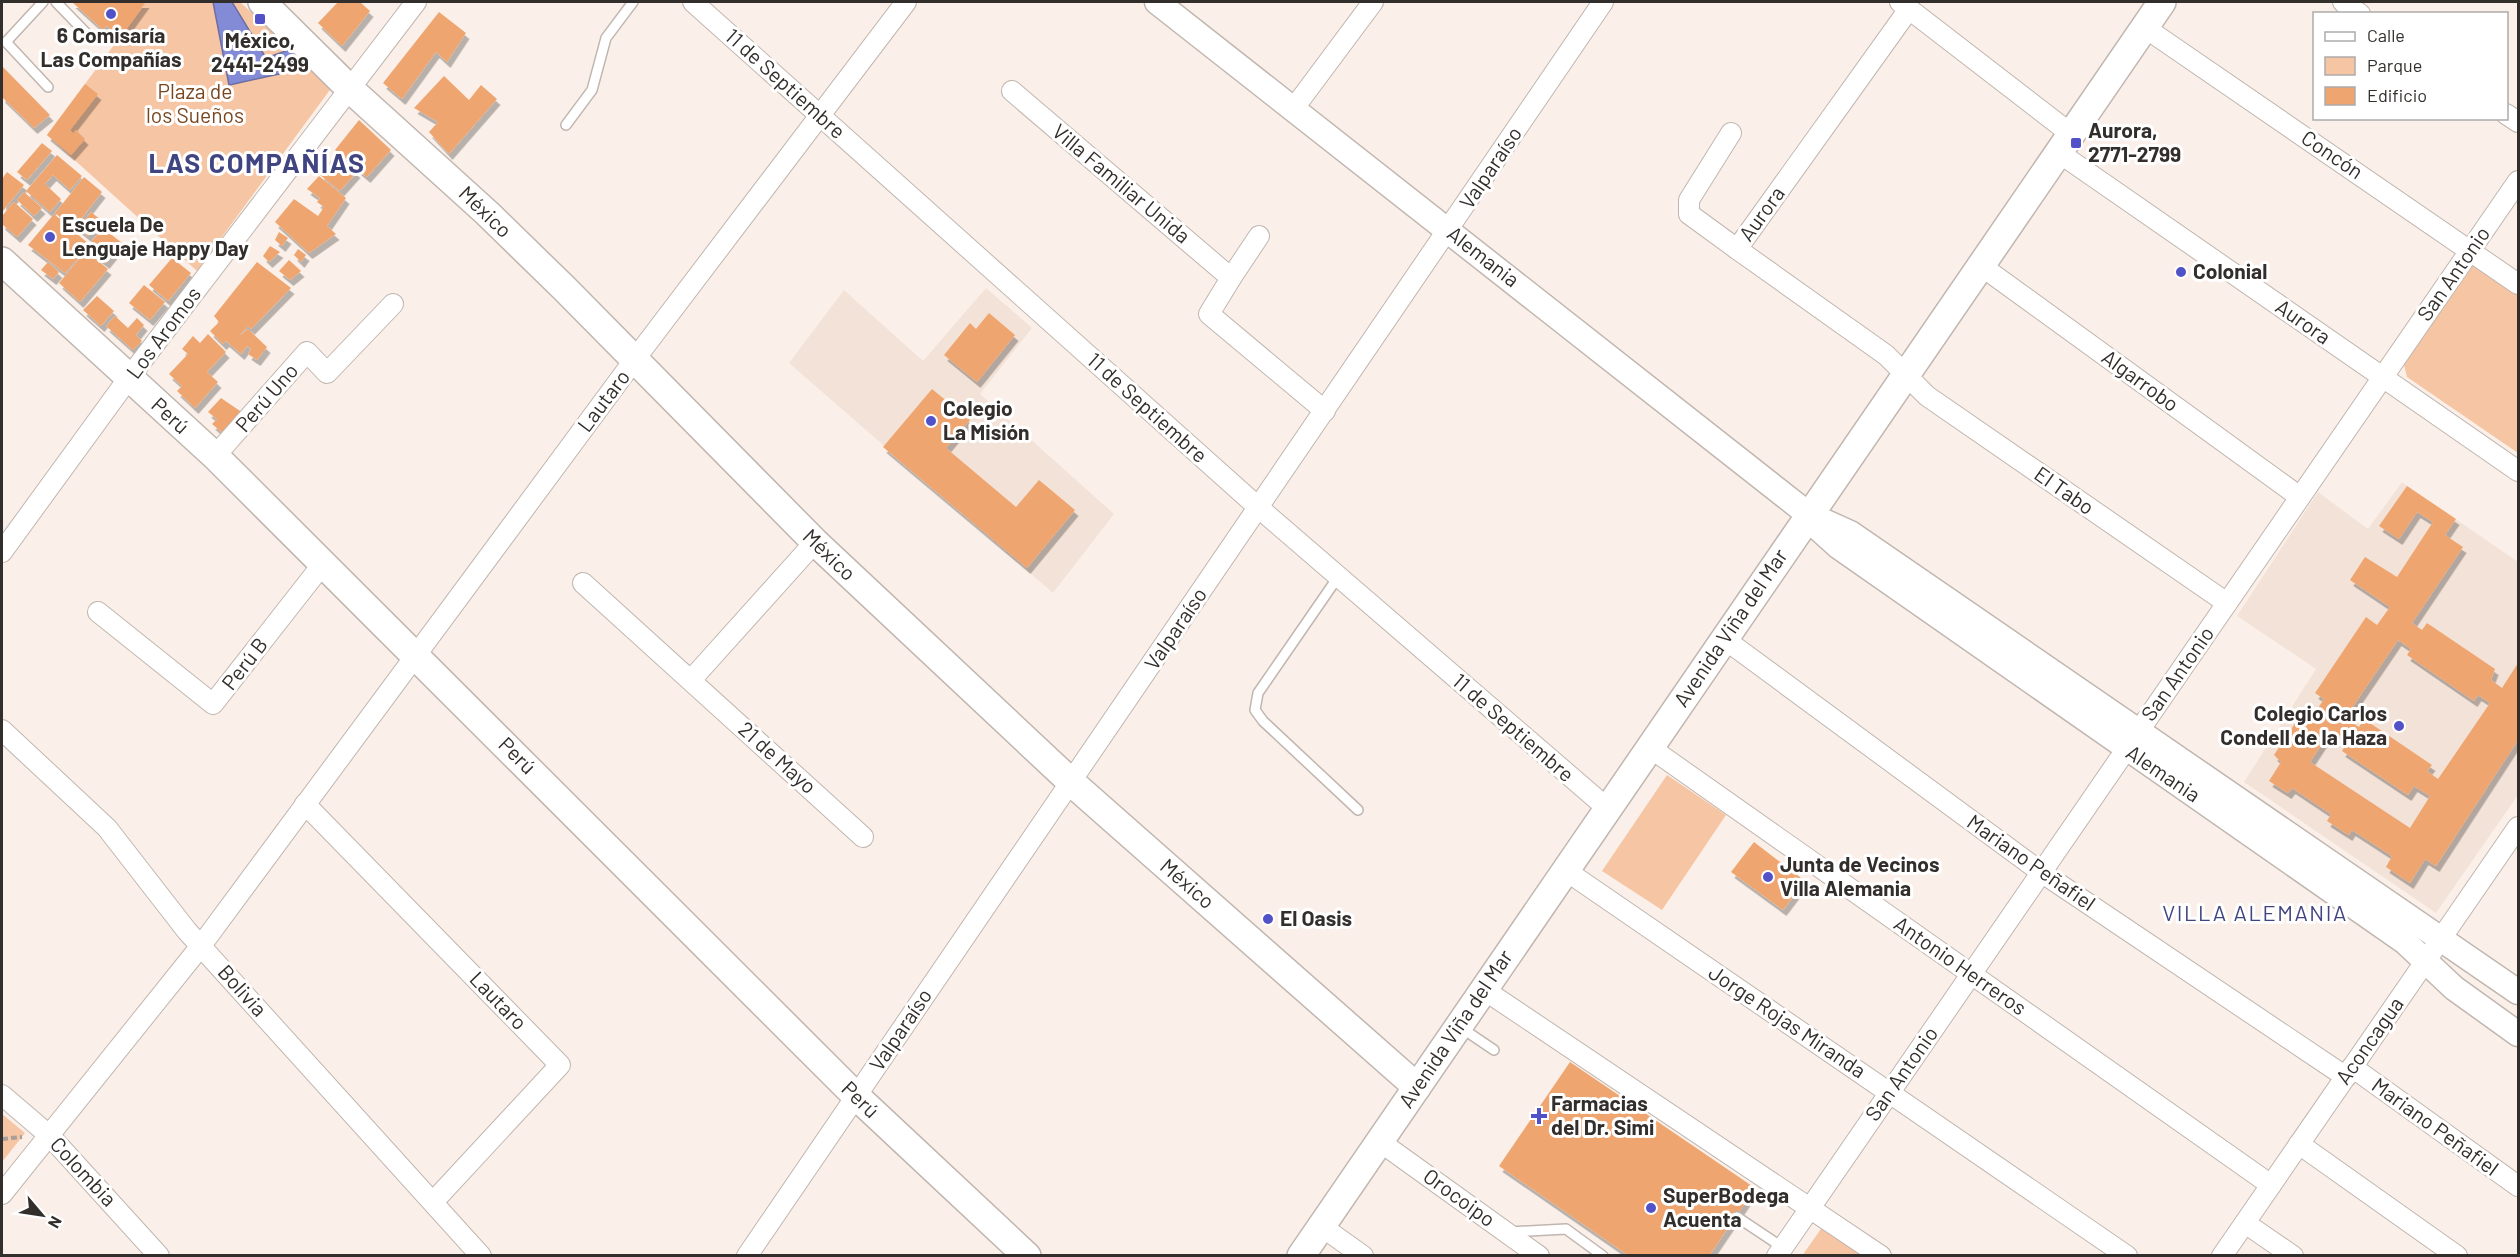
<svg xmlns="http://www.w3.org/2000/svg" width="2520" height="1257" viewBox="0 0 2520 1257" font-family="Barlow,sans-serif">
<style>
.built{fill:#f3e2d7}
.green{fill:#f6c5a3}
.water{fill:#838bd7;stroke:#6b6fa4;stroke-width:1.5}
.building{fill:#efa56f;fill-rule:evenodd;filter:url(#shadow)}
.lines{fill:none;stroke-linecap:round;stroke-linejoin:round}
.service-casing{stroke:#c0b6af;stroke-width:12}
.minor-casing{stroke:#c0b6af;stroke-width:22}
.tertiary-casing{stroke:#c0b6af;stroke-width:27}
.secondary-casing{stroke:#c0b6af;stroke-width:30}
.path{stroke:#a79f9a;stroke-width:4;stroke-dasharray:6 3;stroke-linecap:butt}
.service{stroke:#fff;stroke-width:9}
.minor{stroke:#fff;stroke-width:20}
.tertiary{stroke:#fff;stroke-width:24}
.secondary{stroke:#fff;stroke-width:27}
.poi-dot{fill:#5151c8;stroke:#fff;stroke-width:2}
.labels{text-anchor:middle;stroke-width:6;stroke-linejoin:round;paint-order:stroke}
.poi-label{font-size:21px;font-weight:bold;fill:#322e2c;stroke:#fff;text-anchor:start}
.street-label{font-size:21px;fill:#322e2c;stroke:#fff}
.park-label{font-size:21px;fill:#784720;stroke:#fff}
.neighbourhood-label{font-size:22px;letter-spacing:1.5px;fill:#404481;stroke:#fff}
.district-label{font-size:27px;font-weight:bold;letter-spacing:1.5px;fill:#404481;stroke:#fff}
</style>
<defs>
<filter id="shadow"><feDropShadow dx="3.5" dy="6" stdDeviation="0" flood-color="#0004"/></filter>
</defs>
<rect width="100%" height="100%" fill="#fbf0e9"/>
<!-- built -->
<g class="built">
<polygon points="986,288 1032,328 980,394 1114,514 1053,593 789,363 844,290 923,361"/>
<polygon points="2402,482 2518,562 2518,795 2436,913 2244,782 2316,669 2237,616 2318,492 2368,529"/>
</g>
<!-- green -->
<g class="green">
<polygon points="146,2 240,2 332,87 197,271 47,135"/>
<polygon points="2473,264 2518,295 2518,453 2407,377 2404,365"/>
<polygon points="1667,775 1726,815 1662,910 1602,871"/>
<polygon points="2,1114 25,1133 2,1162"/>
<polygon points="1823,1226 1865,1256 1802,1256"/>
</g>
<!-- water -->
<polygon class="water" points="213,2 232,2 266,58 291,49 311,67 229,85"/>
<!-- building -->
<g class="building">
<polygon points="72,2 146,2 120,38 107,26 103,30"/>
<polygon points="338,2 360,2 370,11 342,46 318,23"/>
<polygon points="439,12 466,33 447,62 436,52 402,99 383,83"/>
<polygon points="2,66 50,115 34,128 2,97"/>
<polygon points="444,76 469,100 481,85 497,99 449,154 429,132 438,122 414,108"/>
<polygon points="85,84 98,94 70,130 73,134 76,130 85,139 71,155 47,135"/>
<polygon points="359,120 391,150 367,177 335,150"/>
<polygon points="42,143 52,151 27,180 17,172"/>
<polygon points="57,155 82,176 70,190 53,175 45,184 61,199 50,212 26,191"/>
<polygon points="335,155 357,172 340,191 320,175"/>
<polygon points="7,172 24,185 3,211 2,179"/>
<polygon points="319,176 346,198 327,226 336,234 309,253 275,222 294,199 318,216 324,207 317,202 320,198 307,189"/>
<polygon points="84,177 102,192 74,228 55,213"/>
<polygon points="24,192 42,208 34,216 17,200"/>
<polygon points="14,202 33,219 17,237 2,224 2,216"/>
<polygon points="91,212 101,220 88,236 78,228"/>
<polygon points="54,214 90,245 65,273 28,245"/>
<polygon points="103,228 122,243 106,263 90,251 95,245 91,242"/>
<polygon points="279,232 288,238 282,246 275,240"/>
<polygon points="270,246 280,252 269,262 263,256"/>
<polygon points="298,249 306,255 301,262 294,255"/>
<polygon points="86,251 108,269 80,302 59,283"/>
<polygon points="172,258 191,273 168,301 149,285"/>
<polygon points="289,260 301,271 290,280 279,271"/>
<polygon points="48,262 59,272 53,279 41,270"/>
<polygon points="257,262 291,288 251,329 248,326 238,337 248,329 267,347 257,360 248,354 251,349 247,346 241,354 226,341 223,344 210,331 219,322 214,316"/>
<polygon points="144,285 165,302 150,320 129,303"/>
<polygon points="97,296 114,311 101,326 83,310"/>
<polygon points="989,313 1015,335 977,382 944,355 970,323 976,329"/>
<polygon points="115,316 128,328 137,318 144,325 136,335 142,341 133,350 106,326"/>
<polygon points="208,334 226,352 207,372 218,382 195,408 177,391 182,386 169,374 188,354 182,349 193,336 200,343"/>
<polygon points="932,389 970,420 946,448 1016,507 1039,480 1075,510 1027,568 883,447"/>
<polygon points="221,398 243,413 224,434 212,424 217,419 208,412"/>
<path d="M2407,486L2456,519L2445,535L2463,547L2412,623L2422,630L2427,623L2495,669L2491,680L2502,688L2518,663V740L2436,866L2425,859L2410,883L2386,867L2392,856L2352,830L2349,835L2327,821L2331,814L2292,788L2288,793L2269,781L2281,762L2274,755L2305,708L2314,714L2324,699L2315,693L2366,617L2377,625L2390,607L2350,580L2365,557L2397,577L2433,522L2417,512L2399,539L2379,526ZM2398,640L2411,649L2407,655L2474,701L2478,695L2490,703L2438,779L2427,771L2432,765L2364,719L2359,727L2345,718ZM2331,730L2348,741L2342,751L2408,795L2414,786L2430,796L2410,828L2310,762Z"/>
<polygon points="1754,842 1805,881 1783,910 1731,872"/>
<polygon points="1570,1062 1755,1188 1709,1256 1629,1256 1499,1166"/>
</g>
<g class="lines">
<defs>
<g id="service">
<polyline points="43,2 6,42 48,87"/>
<polyline points="56,2 88,35"/>
<polyline points="566,125 592,90 606,38 633,2"/>
<polyline points="1338,577 1258,693 1255,710 1263,721 1358,810"/>
<polyline points="1460,1027 1494,1050"/>
<polyline points="1737,1217 1782,1247"/>
<polyline points="1509,1232 1566,1229 1603,1256"/>
</g>
<g id="minor">
<polyline points="693,2 1259,508 1607,808"/>
<polyline points="1900,2 2071,134"/>
<polyline points="2343,2 2360,14"/>
<polyline points="1909,9 1737,249 1886,355 1927,396 2227,603"/>
<polyline points="2144,27 2518,284"/>
<polyline points="1012,91 1231,278 1209,314 1325,411"/>
<polyline points="1294,108 1373,2"/>
<polyline points="2506,114 2518,122"/>
<polyline points="1731,133 1689,200 1689,214 1737,249"/>
<polyline points="2058,152 2518,471"/>
<polyline points="1980,265 2300,497"/>
<polyline points="1231,278 1259,236"/>
<polyline points="215,456 307,352 327,373 393,304"/>
<polyline points="2,552 128,379 416,2"/>
<polyline points="583,583 863,837"/>
<polyline points="98,612 213,704 322,565"/>
<polyline points="1723,638 2041,872 2346,1077"/>
<polyline points="691,680 815,542"/>
<polyline points="2,730 107,828 187,931 481,1256"/>
<polyline points="1649,747 2271,1185"/>
<polyline points="305,804 560,1065 433,1202"/>
<polyline points="1565,870 2127,1256"/>
<polyline points="1483,989 1881,1256"/>
<polyline points="2352,1067 2518,1186"/>
<polyline points="2,1095 50,1136 159,1256"/>
<polyline points="1379,1141 1539,1256"/>
<polyline points="2299,1144 2457,1256"/>
<polyline points="2,1194 200,947 635,359 906,2"/>
<polyline points="2245,1223 2293,1256"/>
<polyline points="1321,1226 1363,1256"/>
<polyline points="747,1256 1603,2"/>
<polyline points="1777,1256 2518,181"/>
<polyline points="2222,1256 2518,827"/>
</g>
<g id="tertiary">
<polyline points="1157,2 1808,514 1850,533 2518,992"/>
<polyline points="1810,516 1819,529 1839,547 2405,942 2454,988 2518,1034"/>
</g>
<g id="secondary">
<polyline points="262,2 350,89 487,213 564,288 815,542 1071,782 1417,1087"/>
<polyline points="2,261 215,456 856,1096 1027,1256"/>
<polyline points="1301,1256 2162,2"/>
</g>
</defs>
<!-- service casing -->
<use href="#service" class="service-casing"/>
<!-- minor casing -->
<use href="#minor" class="minor-casing"/>
<!-- tertiary casing -->
<use href="#tertiary" class="tertiary-casing"/>
<!-- secondary casing -->
<use href="#secondary" class="secondary-casing"/>
<!-- path -->
<polyline class="path" points="2,1139 22,1137"/>
<!-- service -->
<use href="#service" class="service"/>
<!-- minor -->
<use href="#minor" class="minor"/>
<!-- tertiary -->
<use href="#tertiary" class="tertiary"/>
<!-- secondary -->
<use href="#secondary" class="secondary"/>
</g>
<!-- markers -->
<g class="poi-dot">
<circle cx="111" cy="14" r="6"/>
<rect x="254" y="13" width="12" height="12" rx="3"/>
<rect x="2070" y="137" width="12" height="12" rx="3"/>
<circle cx="50" cy="237" r="6"/>
<circle cx="2181" cy="272" r="6"/>
<circle cx="931" cy="421" r="6"/>
<circle cx="2399" cy="726" r="6"/>
<circle cx="1768" cy="877" r="6"/>
<circle cx="1268" cy="919" r="6"/>
<path d="M1536 1107h6v6h6v6h-6v6h-6v-6h-6v-6h6z"/>
<circle cx="1651" cy="1208" r="6"/>
</g>
<g class="labels">
<!-- poi labels -->
<g class="poi-label">
<text x="111" y="43" text-anchor="middle">6 Comisaría<tspan x="111" dy="24">Las Compañías</tspan></text>
<text x="260" y="48" text-anchor="middle">México,<tspan x="260" dy="24">2441-2499</tspan></text>
<text x="2088" y="138">Aurora,<tspan x="2088" dy="24">2771-2799</tspan></text>
<text x="62" y="232">Escuela De<tspan x="62" dy="24">Lenguaje Happy Day</tspan></text>
<text x="2193" y="279">Colonial</text>
<text x="943" y="416">Colegio<tspan x="943" dy="24">La Misión</tspan></text>
<text x="2387" y="721" text-anchor="end">Colegio Carlos<tspan x="2387" dy="24">Condell de la Haza</tspan></text>
<text x="1780" y="872">Junta de Vecinos<tspan x="1780" dy="24">Villa Alemania</tspan></text>
<text x="1280" y="926">El Oasis</text>
<text x="1551" y="1111">Farmacias<tspan x="1551" dy="24">del Dr. Simi</tspan></text>
<text x="1663" y="1203">SuperBodega<tspan x="1663" dy="24">Acuenta</tspan></text>
</g>
<!-- street labels -->
<g class="street-label">
<text transform="translate(785 84) rotate(42)" y="7">11 de Septiembre</text>
<text transform="translate(2332 155) rotate(34)" y="7">Concón</text>
<text transform="translate(1491 168) rotate(-56)" y="7">Valparaíso</text>
<text transform="translate(1121 184) rotate(40)" y="7">Villa Familiar Unida</text>
<text transform="translate(485 212) rotate(44)" y="7">México</text>
<text transform="translate(1762 214) rotate(-54)" y="7">Aurora</text>
<text transform="translate(1483 257) rotate(38)" y="7">Alemania</text>
<text transform="translate(2454 274) rotate(-55)" y="7">San Antonio</text>
<text transform="translate(2303 322) rotate(35)" y="7">Aurora</text>
<text transform="translate(164 333) rotate(-53)" y="7">Los Aromos</text>
<text transform="translate(2140 381) rotate(36)" y="7">Algarrobo</text>
<text transform="translate(267 398) rotate(-49)" y="7">Perú Uno</text>
<text transform="translate(604 401) rotate(-53)" y="7">Lautaro</text>
<text transform="translate(1147 408) rotate(42)" y="7">11 de Septiembre</text>
<text transform="translate(170 416) rotate(42)" y="7">Perú</text>
<text transform="translate(2064 491) rotate(35)" y="7">El Tabo</text>
<text transform="translate(829 555) rotate(44)" y="7">México</text>
<text transform="translate(1731 628) rotate(-56)" y="7">Avenida Viña del Mar</text>
<text transform="translate(1176 629) rotate(-56)" y="7">Valparaíso</text>
<text transform="translate(245 664) rotate(-52)" y="7">Perú B</text>
<text transform="translate(2178 674) rotate(-55)" y="7">San Antonio</text>
<text transform="translate(1513 728) rotate(41)" y="7">11 de Septiembre</text>
<text transform="translate(517 756) rotate(45)" y="7">Perú</text>
<text transform="translate(777 758) rotate(42)" y="7">21 de Mayo</text>
<text transform="translate(2163 774) rotate(34)" y="7">Alemania</text>
<text transform="translate(2031 863) rotate(35)" y="7">Mariano Peñafiel</text>
<text transform="translate(1187 884) rotate(41)" y="7">México</text>
<text transform="translate(1960 966) rotate(35)" y="7">Antonio Herreros</text>
<text transform="translate(242 991) rotate(48)" y="7">Bolivia</text>
<text transform="translate(498 1001) rotate(46)" y="7">Lautaro</text>
<text transform="translate(1787 1022) rotate(34)" y="7">Jorge Rojas Miranda</text>
<text transform="translate(1456 1029) rotate(-56)" y="7">Avenida Viña del Mar</text>
<text transform="translate(901 1030) rotate(-56)" y="7">Valparaíso</text>
<text transform="translate(2370 1041) rotate(-55)" y="7">Aconcagua</text>
<text transform="translate(1902 1074) rotate(-55)" y="7">San Antonio</text>
<text transform="translate(860 1100) rotate(44)" y="7">Perú</text>
<text transform="translate(2435 1127) rotate(36)" y="7">Mariano Peñafiel</text>
<text transform="translate(83 1172) rotate(47)" y="7">Colombia</text>
<text transform="translate(1459 1198) rotate(36)" y="7">Orocoipo</text>
</g>
<!-- park labels -->
<g class="park-label">
<text x="195" y="99">Plaza de<tspan x="195" dy="24">los Sueños</tspan></text>
</g>
<!-- neighbourhood labels -->
<g class="neighbourhood-label">
<text x="2255" y="921">VILLA ALEMANIA</text>
</g>
<!-- district labels -->
<g class="district-label">
<text x="257" y="173">LAS COMPAÑÍAS</text>
</g>
</g>
<!-- border -->
<rect width="2520" height="1257" fill="none" stroke="#322e2c" stroke-width="6"/>
<!-- legend -->
<rect x="2313" y="12" width="195" height="108" fill="#ffffff" stroke="#adabab" stroke-width="1.5"/>
<rect x="2325" y="32" width="30" height="9" fill="#ffffff" stroke="#adabab" stroke-width="1.5"/>
<text x="2367" y="42" font-size="18" fill="#322e2c">Calle</text>
<rect x="2325" y="57" width="30" height="18" fill="#f6c5a3" stroke="#adabab" stroke-width="1.5"/>
<text x="2367" y="72" font-size="18" fill="#322e2c">Parque</text>
<rect x="2325" y="87" width="30" height="18" fill="#efa56f" stroke="#adabab" stroke-width="1.5"/>
<text x="2367" y="102" font-size="18" fill="#322e2c">Edificio</text>
<!-- north arrow -->
<g transform="translate(42 1215) rotate(119)" stroke="#ffffff" stroke-width="4.5" paint-order="stroke">
<path d="M0-4.5L10 22L0 15L-10 22Z" fill="#322e2c"/>
<text y="-9" font-size="16" font-weight="bold" text-anchor="middle" fill="#322e2c">N</text>
</g>
</svg>
